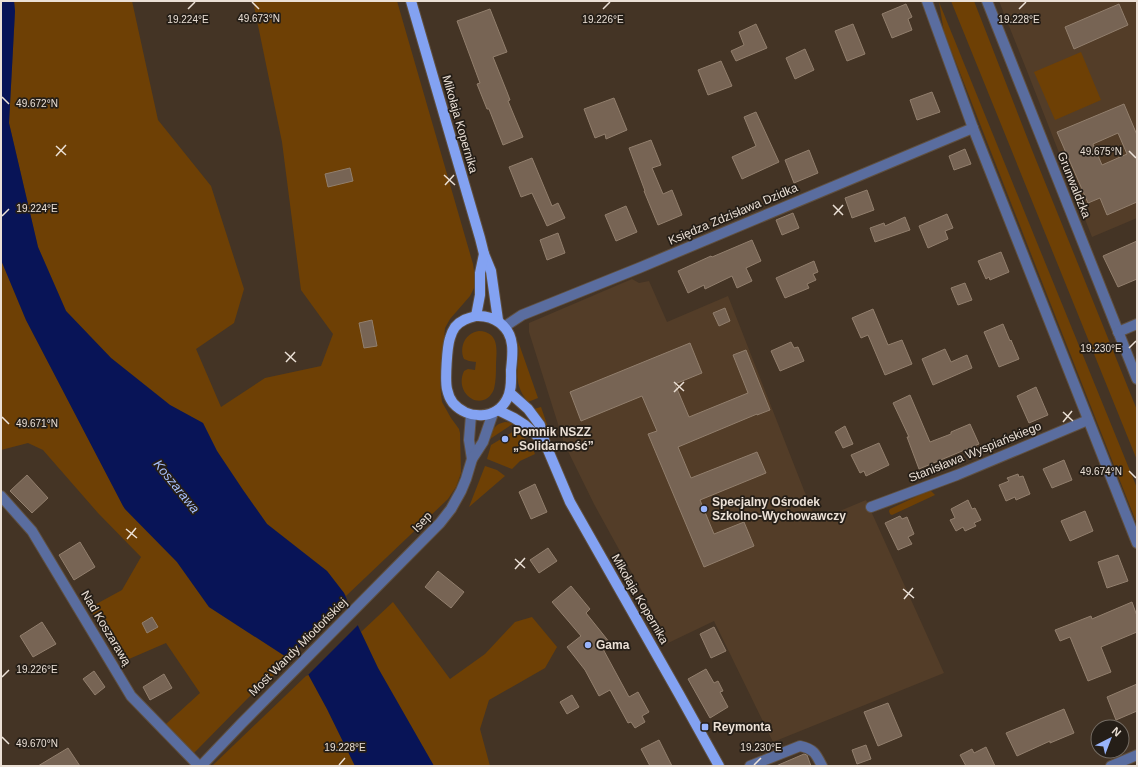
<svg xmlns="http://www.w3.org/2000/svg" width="1138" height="767" viewBox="0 0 1138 767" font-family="Arial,sans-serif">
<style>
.built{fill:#533d28}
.green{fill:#6e4005}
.water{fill:#081457}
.pier{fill:#443425}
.building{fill:#776454;stroke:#927f6d;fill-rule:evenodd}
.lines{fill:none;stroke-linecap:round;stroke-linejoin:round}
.minor-casing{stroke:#5f5041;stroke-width:12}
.primary-casing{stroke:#5f5041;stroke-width:12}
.minor{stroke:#5a6d9f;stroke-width:10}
.primary{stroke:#83a2f2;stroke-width:10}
.ticks{fill:none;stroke:#ebe0d6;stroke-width:1.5}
.poi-dot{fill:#99b5fd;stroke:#251e17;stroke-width:1.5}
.labels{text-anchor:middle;stroke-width:3.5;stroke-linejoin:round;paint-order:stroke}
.street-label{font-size:12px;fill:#ebe0d6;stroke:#251e17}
.poi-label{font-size:12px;font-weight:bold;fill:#ebe0d6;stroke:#251e17;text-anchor:start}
.water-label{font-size:13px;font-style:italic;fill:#a9c1fe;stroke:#251e17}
.ticks-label{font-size:10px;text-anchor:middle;fill:#ebe0d6;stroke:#251e17;stroke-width:3.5;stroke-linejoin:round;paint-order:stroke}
</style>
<rect width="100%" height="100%" fill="#443425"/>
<!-- built -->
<g class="built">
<polygon points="999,1 1137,1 1137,218 1092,237 1027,71"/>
<polygon points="632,279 639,283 649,281 667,322 728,296 816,521 866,500 944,673 773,742 714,621 666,644 649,604 594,504 564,443 529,332 529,323"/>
</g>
<!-- green -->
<g class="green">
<polygon points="14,1 132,1 158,120 211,186 244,289 234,323 196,349 221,407 265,378 321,366 333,334 301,290 282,142 253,1 397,1 473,264 476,284 470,296 450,319 445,328 440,384 442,402 451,418 459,429 460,433 461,473 456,487 448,499 346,596 344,593 327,571 267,524 243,490 217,451 203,423 170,405 111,358 66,311 38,247 9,123 15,11"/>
<polygon points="951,1 974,1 1032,150 1137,410 1137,460"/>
<polygon points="939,2 1137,488 1137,524 944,32"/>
<polygon points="1081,52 1101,100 1055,120 1034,72"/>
<polygon points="1,260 26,320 125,509 177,562 209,607 291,660 251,695 194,753 162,729 166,724 200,693 166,643 122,662 89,608 122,590 141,557 98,513 43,450 28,443 1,450"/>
<path d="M479,331C499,332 497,349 496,364C496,372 496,381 494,389C484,414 453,395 464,371L468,369L475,370L476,362L469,361L464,359C459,347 465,333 479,331Z"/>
<path d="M518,341L538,398L528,402C510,380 521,366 518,341Z"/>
<polygon points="541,407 550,433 540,416 534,409"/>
<path d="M505,422L514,423L490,439L489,438C493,429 495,424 505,422Z"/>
<path d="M514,431C523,434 532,446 535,454L520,461L512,469L487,459L491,445Z"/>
<polygon points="485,466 497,470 505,476 469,507"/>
<polygon points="930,490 935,495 892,515 890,514 889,511 890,509"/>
<polygon points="393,602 450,679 485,654 515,622 532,617 557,647 545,668 489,700 480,729 490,766 434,766 378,668 361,632"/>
<polygon points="308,674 327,709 355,766 212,766"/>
</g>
<!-- water -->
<polygon class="water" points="1,1 14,1 15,11 9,123 38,247 66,311 111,358 170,405 203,423 217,451 243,490 267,524 327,571 344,593 359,628 378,668 434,766 355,766 327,709 308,674 291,660 209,607 177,562 125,509 123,506 26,320 1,260"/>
<!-- pier -->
<polygon class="pier" points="349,598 359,624 307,676 287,660"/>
<!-- building -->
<g class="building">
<polygon points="906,4 912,17 908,19 912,30 892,38 882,14"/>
<polygon points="1119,4 1128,25 1074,49 1065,27"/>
<polygon points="490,9 507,52 493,57 507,92 510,100 508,101 523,137 503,145 489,109 487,109 477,84 480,83 457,21"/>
<polygon points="756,24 767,48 736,61 731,51 744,45 739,32"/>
<polygon points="853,24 865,54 847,61 835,31"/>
<polygon points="805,49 814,70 795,79 786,58"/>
<polygon points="721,61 732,86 708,95 698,70"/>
<polygon points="932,92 940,112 917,120 910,100"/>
<polygon points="614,98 627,130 606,139 605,134 595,138 584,109"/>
<path d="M1124,104L1137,135V202L1107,215L1100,198L1088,203L1057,132ZM1118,133L1127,154L1102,165L1093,144Z"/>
<polygon points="756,112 779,162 742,179 732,157 756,146 744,117"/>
<polygon points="651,140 661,165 652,168 663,194 672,190 682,215 658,225 644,191 645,191 629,148"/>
<polygon points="965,149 971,164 954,170 949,156"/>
<polygon points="809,150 818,173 794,183 785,160"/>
<polygon points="532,158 552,206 558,203 565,218 547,226 532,193 521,197 509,167"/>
<polygon points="350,168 353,181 328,187 325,174"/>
<polygon points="867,190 874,210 852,218 845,198"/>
<polygon points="626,206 637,232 616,241 605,215"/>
<polygon points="793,213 799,228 782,235 776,220"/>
<polygon points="947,214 953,228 945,231 948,239 928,248 919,226"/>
<polygon points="905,217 910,230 875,242 870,228 884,223 885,226"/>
<polygon points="558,233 565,253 547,260 540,240"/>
<polygon points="752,240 761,261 746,268 752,281 737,288 732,276 705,289 704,285 688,293 678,271 711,256 712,257"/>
<polygon points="1137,241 1137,279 1118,287 1103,256"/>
<polygon points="1001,252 1009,272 990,280 989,277 986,279 978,261"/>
<polygon points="814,261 818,272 813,274 816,280 807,284 809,288 785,298 776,278"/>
<polygon points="965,283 972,300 958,305 951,288"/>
<polygon points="725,308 730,321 719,326 713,313"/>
<polygon points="873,309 888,345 902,340 912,364 885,375 868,335 861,338 852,318"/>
<polygon points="372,320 377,346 364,348 359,323"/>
<polygon points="1003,324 1010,341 1011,340 1019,359 999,367 984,332"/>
<polygon points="791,342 794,348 798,347 804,361 780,371 771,351"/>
<polygon points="690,343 702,373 675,384 689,417 748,393 733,355 746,350 770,410 757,415 757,414 678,447 691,478 757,452 766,473 700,500 714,534 744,522 754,546 704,567 648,434 657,431 642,396 581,421 570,392"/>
<polygon points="945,349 951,362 967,355 972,368 933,385 922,359"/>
<polygon points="1036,387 1048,415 1029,423 1017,396"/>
<polygon points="910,395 930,442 951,434 951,432 970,424 979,444 919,469 907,437 909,437 893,403"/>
<polygon points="845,426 853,444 843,448 835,432"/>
<polygon points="879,443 889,465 866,476 864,471 860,473 851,455"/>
<polygon points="1064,460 1072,480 1052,488 1043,469"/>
<polygon points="1018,474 1019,477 1023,476 1030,494 1016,500 1015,497 1006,501 999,485 1009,481 1007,478"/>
<polygon points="27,475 48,498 32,513 10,491"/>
<polygon points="535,484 547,512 531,519 519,492"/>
<polygon points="968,500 972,509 975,508 981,520 974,523 976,526 965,531 963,527 956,531 950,520 955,518 951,509"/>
<polygon points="1085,511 1093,531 1070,541 1061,521"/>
<polygon points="900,516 902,519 907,517 914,534 908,537 912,544 898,550 885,523"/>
<polygon points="80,542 95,567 74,580 59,555"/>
<polygon points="548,548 557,561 539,573 530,560"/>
<polygon points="1118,555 1128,581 1107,588 1098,562"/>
<polygon points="438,571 464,592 451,608 425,587"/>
<polygon points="571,586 590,609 586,613 610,643 603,649 629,697 638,692 649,712 642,716 645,722 635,728 631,722 628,723 610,690 599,696 585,670 567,647 581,636 552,602"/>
<polygon points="1132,602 1137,616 1137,632 1101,647 1111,672 1088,681 1070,637 1060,641 1055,630 1091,616 1092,619"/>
<polygon points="152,617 158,627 147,633 142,623"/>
<polygon points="42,622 56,644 33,657 20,636"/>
<polygon points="714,627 726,651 711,658 700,634"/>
<polygon points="706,669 714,683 718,681 723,691 720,692 728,707 710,718 688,679"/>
<polygon points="94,671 105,687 95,695 83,679"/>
<polygon points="164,674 172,688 150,700 143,687"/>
<polygon points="1137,684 1137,711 1116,720 1107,697"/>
<polygon points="572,695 579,707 567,714 560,702"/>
<polygon points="888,703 902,736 878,746 864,712"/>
<polygon points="1064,709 1074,733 1050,743 1050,741 1017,756 1006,733"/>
<polygon points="659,740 672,766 650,766 641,749"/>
<polygon points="866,745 871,759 857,764 852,750"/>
<polygon points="986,747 995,766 966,766 960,755 972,749 974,753"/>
<polygon points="68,748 80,766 38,766"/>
<polygon points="804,754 807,755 811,766 776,766"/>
</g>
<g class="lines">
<defs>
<g id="minor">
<polyline points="927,1 973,128 1137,543"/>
<polyline points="987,1 1137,379"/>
<polyline points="504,327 522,315 639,268 973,128"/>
<polyline points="1118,332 1137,324"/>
<polyline points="471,415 469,440 472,459"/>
<polyline points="1,496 32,531 131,696 199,766"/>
<polyline points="871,507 957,475 1088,420"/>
<polyline points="201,766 242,723 440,523 451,509 461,491 466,479 472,459 483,442 493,413"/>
<path d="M750,766L800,746C814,749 816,754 822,766"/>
<polyline points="1111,766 1137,755"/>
</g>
<g id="primary">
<polyline points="411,1 480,238 484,254 491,271 498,320"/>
<path d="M476,316C494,315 510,326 512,345C513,353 512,361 511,370C511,380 512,390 507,399C496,420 468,420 453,403C450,399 448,394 447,389C445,380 447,347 450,338C451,334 453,330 455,327C461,320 468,318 476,316Z"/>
<polyline points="476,316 480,295 480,273 484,254"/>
<polyline points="510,393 528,409 540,425 545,443 570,502 679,694 719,766"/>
<polyline points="498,410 514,418 525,425 545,443"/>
</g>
</defs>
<!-- minor casing -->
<use href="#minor" class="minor-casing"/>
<!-- primary casing -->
<use href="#primary" class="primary-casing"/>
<!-- minor -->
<use href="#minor" class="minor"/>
<!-- primary -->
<use href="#primary" class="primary"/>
</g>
<!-- ticks -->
<path class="ticks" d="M252,2L259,9M188,9L195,2M603,9L610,2M1019,9L1026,2M2,97L9,104M56,146L66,155M1129,151L1136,158M56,156L66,145M444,175L455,185M445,185L454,175M833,205L843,215M834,215L843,205M2,216L9,209M1129,348L1136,341M285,352L296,362M286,362L295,352M674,382L684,391M674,392L684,382M1063,412L1073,421M2,417L9,424M1063,422L1072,411M1129,471L1136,478M126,529L137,538M127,539L136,528M515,559L525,568M515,569L525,558M903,589L914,598M904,599L913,588M2,677L9,670M2,737L9,744M339,765L345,758M754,765L761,758"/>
<!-- markers -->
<g class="poi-dot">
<circle cx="505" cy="439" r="4"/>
<circle cx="704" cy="509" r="4"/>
<circle cx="588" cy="645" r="4"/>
<rect x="701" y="723" width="8" height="8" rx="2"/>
</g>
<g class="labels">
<!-- street labels -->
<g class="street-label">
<text transform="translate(460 124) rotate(74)" y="4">Mikołaja Kopernika</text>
<text transform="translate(1074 185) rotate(68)" y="4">Grunwaldzka</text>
<text transform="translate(733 214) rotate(-23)" y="4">Księdza Zdzisława Dzidka</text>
<text transform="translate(975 452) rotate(-22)" y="4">Stanisława Wyspiańskiego</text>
<text transform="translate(422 522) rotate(-47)" y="4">Isep</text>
<text transform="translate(640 599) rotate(60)" y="4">Mikołaja Kopernika</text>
<text transform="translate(106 628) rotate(59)" y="4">Nad Koszarawą</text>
<text transform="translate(298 647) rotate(-45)" y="4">Most Wandy Miodońskiej</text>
</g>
<!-- poi labels -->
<g class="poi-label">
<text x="513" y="436">Pomnik NSZZ<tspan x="513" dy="14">„Solidarność”</tspan></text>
<text x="712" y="506">Specjalny Ośrodek<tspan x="712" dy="14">Szkolno-Wychowawczy</tspan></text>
<text x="596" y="649">Gama</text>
<text x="713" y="731">Reymonta</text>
</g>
<!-- water labels -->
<g class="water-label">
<text transform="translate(177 486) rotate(51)" y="5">Koszarawa</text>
</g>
</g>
<g class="ticks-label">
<text x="259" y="22">49.673°N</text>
<text x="188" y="23">19.224°E</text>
<text x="603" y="23">19.226°E</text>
<text x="1019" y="23">19.228°E</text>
<text x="37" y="107">49.672°N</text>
<text x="1101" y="155">49.675°N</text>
<text x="37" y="212">19.224°E</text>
<text x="1101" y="352">19.230°E</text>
<text x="37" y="427">49.671°N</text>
<text x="1101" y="475">49.674°N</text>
<text x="37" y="673">19.226°E</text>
<text x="37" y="747">49.670°N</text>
<text x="345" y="751">19.228°E</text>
<text x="761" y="751">19.230°E</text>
</g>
<!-- border -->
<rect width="1138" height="767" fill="none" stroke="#ebe0d6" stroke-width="4"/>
<!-- north arrow -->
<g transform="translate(1110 739) rotate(42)"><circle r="19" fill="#251e17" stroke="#746c63"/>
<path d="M0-3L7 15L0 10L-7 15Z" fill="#99b5fd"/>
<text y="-6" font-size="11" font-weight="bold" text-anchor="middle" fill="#ebe0d6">N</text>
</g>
</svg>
